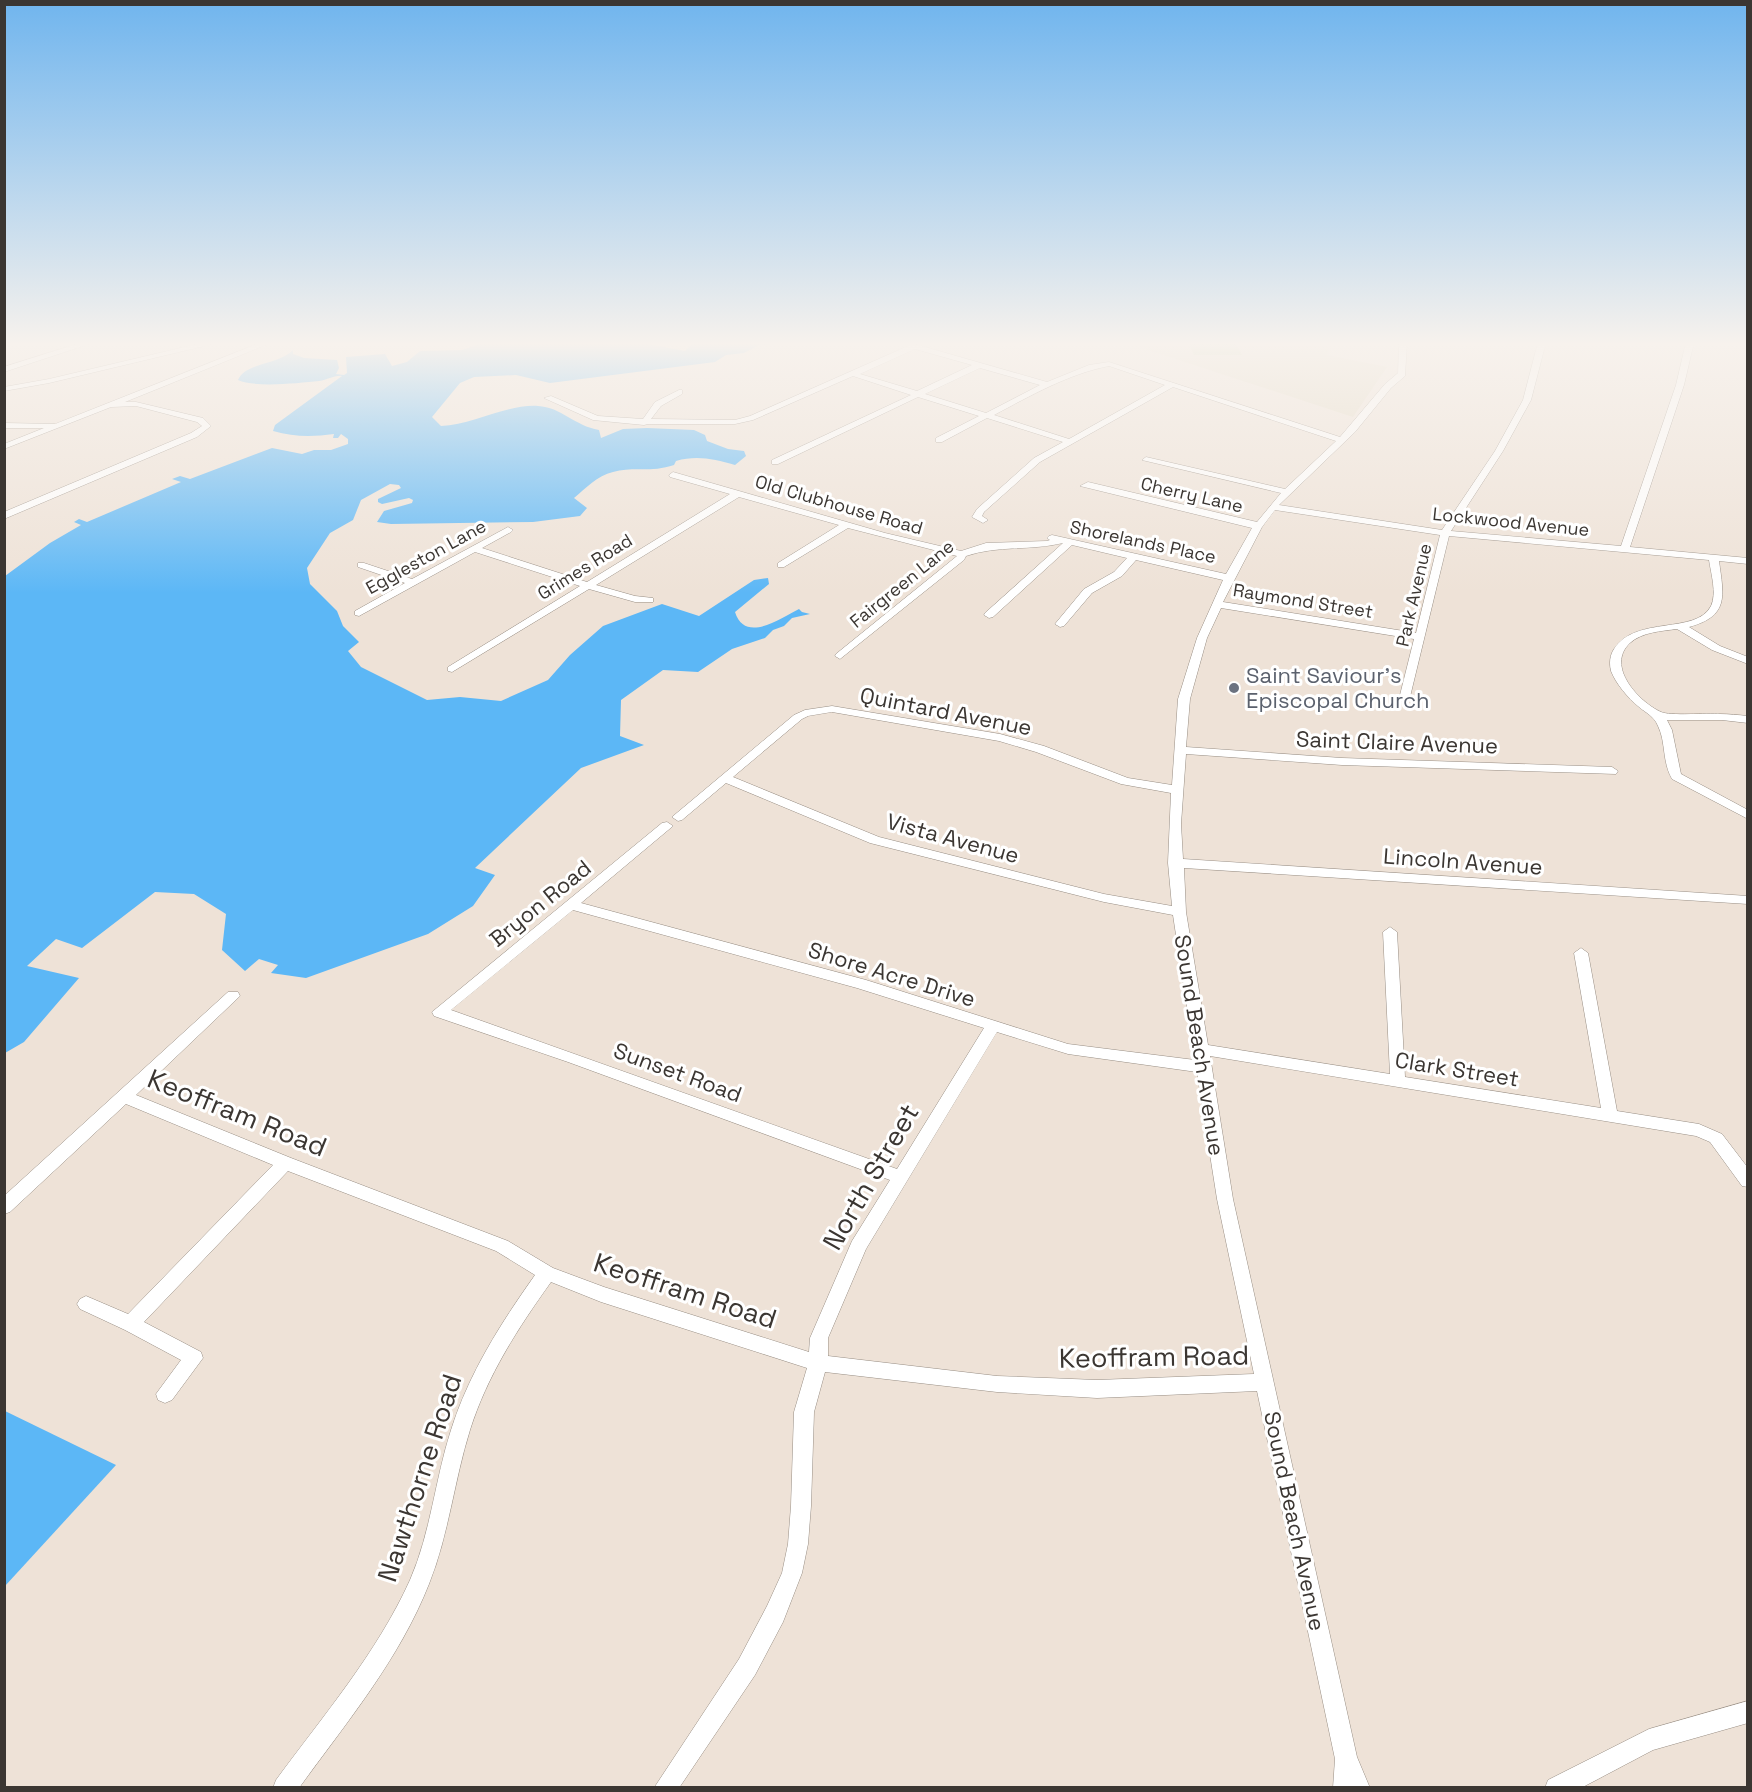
<svg xmlns="http://www.w3.org/2000/svg" width="1752" height="1792" viewBox="0 0 1752 1792" font-family="'Space Grotesk',sans-serif">
<style>
.commercial{fill:#e3dac5}
.green{fill:#b7cd95}
.water{fill:#5cb7f6}
.lines{fill:none;stroke-linecap:round;stroke-linejoin:round}
.minor-casing{stroke:#988e84;stroke-width:1}
.minor{fill:#fff;fill-rule:evenodd}
.worship-dot{fill:#6b7280;stroke:#fff;stroke-width:2}
.labels{text-anchor:middle;stroke-width:6;stroke-linejoin:round;paint-order:stroke}
.far-street-label{font-size:18px;fill:#3b3632;stroke:#fff}
.worship-label{font-size:22px;fill:#5b616d;stroke:#fff;text-anchor:start}
.street-label{font-size:22px;fill:#3b3632;stroke:#fff}
.near-street-label{font-size:27px;fill:#3b3632;stroke:#fff}
</style>
<rect width="100%" height="100%" fill="#eee2d7"/>
<!-- commercial -->
<polygon class="commercial" points="1134,342 1332,342 1327,355 1387,367 1353,417 1130,344"/>
<!-- green -->
<polygon class="green" points="1188,342 1235,342 1242,355 1194,355"/>
<!-- water -->
<g class="water">
<path d="M486,342H638L685,351L694,342H811L759,345L744,353L726,355L715,362L550,383L516,375L474,377L460,383L432,417L441,426C473,425 507,404 538,406C561,407 575,426 599,430L601,438L623,429L647,428L694,430L705,435L707,441L728,449L744,451L746,456L735,465C714,459 697,455 676,461L674,465C651,473 633,466 613,472C597,476 586,488 574,498L587,508L580,516L533,522L391,524L377,522L384,511L412,503L413,500L409,498L382,504L378,502V499L401,488L399,485L390,484L361,500L353,520L330,533L307,568L310,584L337,611L343,626L359,642L348,651L361,667L427,700L460,697L501,701L548,680L570,655L603,626L662,604L699,616L754,580L768,578L769,584L735,612C745,644 781,618 799,609L802,612L810,614L792,618L784,626L773,630L765,638L732,649L698,672L663,670L621,700L620,736L644,745L581,768L475,868L495,875L473,906L428,934L306,978L271,973L278,965L259,959L245,971L222,950L226,914L194,894L155,892L82,948L56,939L27,966L79,978L24,1042L5,1053V576L50,543L81,525L74,522L79,519L87,522L181,482L172,479L180,476L190,479L272,448L302,454L314,450H331L348,444V439L341,434L338,438H333L334,434C312,437 294,437 273,431L275,425L342,376C334,375 328,380 319,381C298,383 256,388 238,380C246,362 279,365 293,350V354L304,358L337,360L339,368L336,374L344,375L347,373L346,357L385,354L392,366L407,362L420,351L462,350Z"/>
<polygon points="5,1411 116,1465 5,1586 4,1586"/>
</g>
<g class="lines">
<defs>
<g id="minor">
<polygon points="83,342 95,342 4,372 4,367"/>
<polygon points="206,342 221,342 49,383 4,391 4,387 49,379"/>
<polygon points="262,342 273,342 125,402 136,402 203,418 211,426 197,437 4,519 4,512 191,433 202,426 197,422 136,406 111,407 4,449 4,444 44,428 4,428 4,423 55,424"/>
<path d="M1399,342H1407L1405,376L1391,388L1355,432L1279,505L1442,530L1495,451L1523,400L1538,342H1546L1531,400L1503,451L1451,531L1621,546L1676,385L1686,342H1694L1684,385L1630,547L1748,558V564L1719,561C1724,597 1729,616 1689,627L1720,646L1748,657V664L1712,650L1677,629C1662,631 1642,632 1630,643C1605,666 1639,702 1661,712C1669,716 1708,713 1720,714C1729,714 1738,715 1748,716V723L1722,720H1667L1672,730L1681,774L1748,810V819L1672,779C1662,762 1666,742 1658,726C1654,716 1646,713 1639,707C1628,698 1616,684 1611,671C1609,663 1610,655 1614,649C1636,615 1696,635 1711,606C1717,593 1711,574 1709,560L1449,536L1409,701H1401L1399,699L1414,639L1221,608L1207,638L1190,699L1186,747L1342,758L1612,767L1618,771L1616,774L1342,765L1186,754L1181,824L1183,859L1748,896V904L1184,868L1186,912L1208,1045L1390,1074L1383,932L1390,927L1397,932L1405,1077L1601,1108L1574,953L1581,948L1588,953L1617,1111L1699,1124L1722,1134L1748,1168V1187L1742,1186L1710,1142L1696,1136L1210,1056L1233,1199L1357,1757L1370,1788H1333L1335,1759L1257,1391L1097,1398L997,1392L825,1372L814,1412L811,1506L808,1544L802,1573L783,1622L755,1675L679,1788H654L739,1659L767,1606L782,1573L788,1544L791,1506L794,1412L807,1368L601,1302L551,1282C518,1328 487,1376 470,1430C454,1481 449,1534 429,1584C399,1660 346,1723 299,1788H273L276,1780C323,1716 377,1653 410,1580C431,1532 435,1479 451,1430C469,1373 501,1323 535,1275L496,1251L288,1171L144,1322L201,1352L203,1358L172,1400L165,1403L158,1400L156,1394L181,1360L125,1330L80,1309L77,1304L80,1299L86,1296L128,1314L273,1165L126,1104L10,1212L4,1214V1196L228,992H238L240,996L136,1095L291,1158L508,1241L553,1268L604,1287L809,1352L810,1338L852,1241L890,1180L568,1062L434,1016L432,1012L662,823L667,822L673,826L581,903L866,980L1068,1044L1195,1060L1173,915L1104,902L870,843L726,783L682,820L678,821L672,817L794,715L805,710L832,706L1000,734L1044,746L1128,778L1172,785L1178,699L1197,638L1223,580L1136,560L1122,576L1092,593L1064,626L1060,627L1055,624L1084,589L1114,572L1127,558L1072,545L993,617L989,618L984,615L985,613L1063,543C1031,551 998,545 966,556L964,560L840,659L835,656L836,654L957,556L848,528L784,567H778V563L839,525L739,497L596,585L635,596L653,598V602H635L589,589L452,672L448,671V667L580,586L475,552L359,616L355,615V611L405,583L358,567V563H364L412,579L508,527L513,530L511,532L482,548L587,582L730,494L670,477L669,475L673,472L885,533L961,551L986,543L1047,541L1050,540L1047,538L1049,536L1052,535L1226,574L1252,528L1080,486L1088,482L1257,522L1281,493L1142,460L1146,457L1285,489L1336,441L1173,387L1040,462L984,512L982,516L988,520L983,523L972,517L977,509L1034,458L1063,442L987,418L942,442H936V438L979,416L918,397L778,464H772V460L911,395L853,376L753,420L735,424H648L644,425L593,420L544,398L551,396L598,416L643,419L655,402L679,390H682V394L661,406L651,419L735,420L750,416L908,346L911,343L1047,382L1089,365L1109,362L1340,437L1385,384L1398,373ZM915,349L972,365L917,391L860,374ZM1109,366L1165,385L1069,439L994,415C1030,396 1068,374 1109,366ZM980,368L1040,385L986,413L925,394ZM1275,510L1440,535L1416,633L1223,602L1262,527ZM832,712L999,741L1036,752L1121,784L1171,793L1168,863L1172,906L1104,894L879,837L733,777L802,719L808,716ZM573,910L857,988L984,1028L897,1169L451,1010ZM997,1032L1068,1054L1197,1072L1217,1199L1254,1374L1097,1380L997,1376L828,1356V1338L866,1249Z"/>
<polygon points="1748,1701 1748,1723 1653,1750 1581,1788 1545,1788 1548,1780 1649,1729"/>
</g>
</defs>
<!-- minor casing -->
<use href="#minor" class="minor-casing"/>
<!-- minor -->
<use href="#minor" class="minor"/>
</g>
<!-- sky -->
<linearGradient id="sky" x2="0" y2="1"><stop stop-color="#70b5ee"/><stop offset="0.58" stop-color="#f7f2ed"/><stop offset="1" stop-color="#f7f2ed" stop-opacity="0"/></linearGradient>
<rect width="1752" height="593" fill="url(#sky)"/>
<!-- markers -->
<circle class="worship-dot" cx="1234" cy="688" r="6"/>
<g class="labels">
<!-- far-street labels -->
<g class="far-street-label">
<text transform="translate(1192 495) rotate(13)" y="6">Cherry Lane</text>
<text transform="translate(839 505) rotate(16)" y="6">Old Clubhouse Road</text>
<text transform="translate(1511 522) rotate(6)" y="6">Lockwood Avenue</text>
<text transform="translate(1143 542) rotate(12)" y="6">Shorelands Place</text>
<text transform="translate(426 557) rotate(-29)" y="6">Eggleston Lane</text>
<text transform="translate(585 567) rotate(-32)" y="6">Grimes Road</text>
<text transform="translate(902 584) rotate(-39)" y="6">Fairgreen Lane</text>
<text transform="translate(1414 595) rotate(-77)" y="6">Park Avenue</text>
<text transform="translate(1303 601) rotate(9)" y="6">Raymond Street</text>
</g>
<!-- worship labels -->
<g class="worship-label">
<text x="1246" y="683">Saint Saviour's<tspan x="1246" dy="25">Episcopal Church</tspan></text>
</g>
<!-- street labels -->
<g class="street-label">
<text transform="translate(946 711) rotate(11)" y="8">Quintard Avenue</text>
<text transform="translate(1397 742) rotate(2)" y="8">Saint Claire Avenue</text>
<text transform="translate(953 838) rotate(15)" y="8">Vista Avenue</text>
<text transform="translate(1463 861) rotate(4)" y="8">Lincoln Avenue</text>
<text transform="translate(540 903) rotate(-39)" y="8">Bryon Road</text>
<text transform="translate(892 974) rotate(17)" y="8">Shore Acre Drive</text>
<text transform="translate(1200 1045) rotate(81)" y="8">Sound Beach Avenue</text>
<text transform="translate(1457 1069) rotate(9)" y="8">Clark Street</text>
<text transform="translate(678 1072) rotate(20)" y="8">Sunset Road</text>
<text transform="translate(1295 1521) rotate(78)" y="8">Sound Beach Avenue</text>
</g>
<!-- near-street labels -->
<g class="near-street-label">
<text transform="translate(237 1113) rotate(22)" y="9">Keoffram Road</text>
<text transform="translate(871 1177) rotate(-60)" y="9">North Street</text>
<text transform="translate(685 1291) rotate(18)" y="9">Keoffram Road</text>
<text transform="translate(1154 1357) rotate(-1)" y="9">Keoffram Road</text>
<text transform="translate(420 1478) rotate(-72)" y="9">Nawthorne Road</text>
</g>
</g>
<!-- border -->
<rect width="1752" height="1792" fill="none" stroke="#3b3632" stroke-width="12"/>
</svg>
